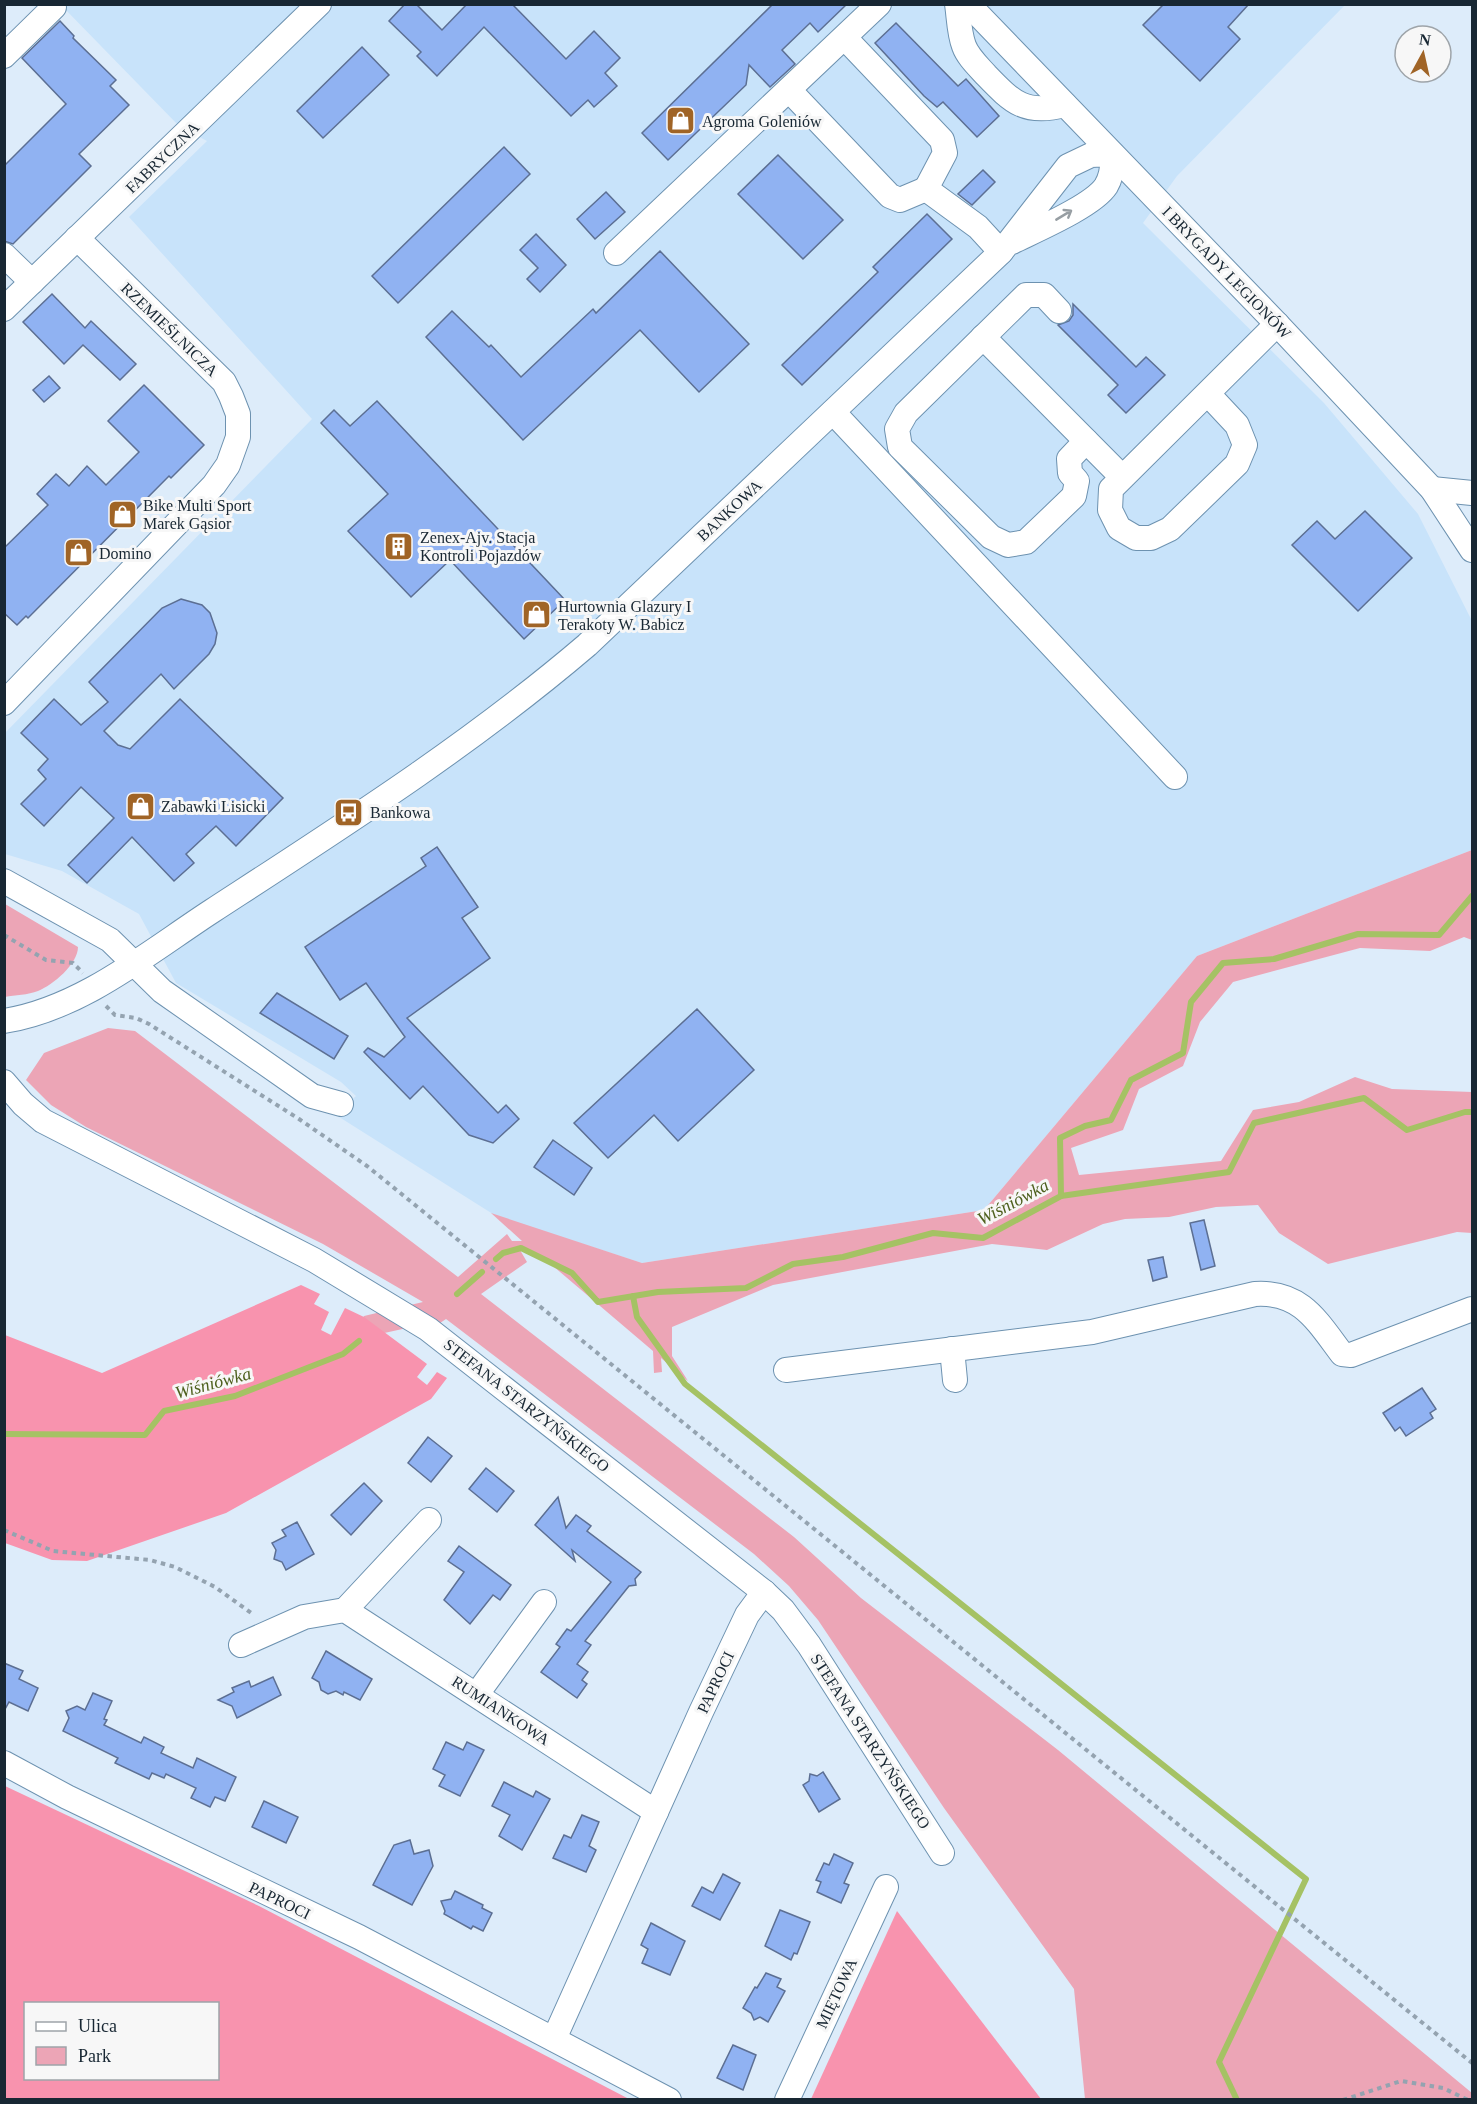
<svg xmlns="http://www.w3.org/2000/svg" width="1477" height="2104" viewBox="0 0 1477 2104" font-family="Georgia,serif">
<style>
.built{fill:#c8e3fa}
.green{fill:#eca5b6}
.forest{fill:#f893ae;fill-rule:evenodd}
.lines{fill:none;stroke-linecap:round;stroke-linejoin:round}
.stream{stroke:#a5c264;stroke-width:6}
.building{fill:#90b2f2;stroke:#5c6f93;stroke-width:1.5}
.minor-casing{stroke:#6d92b0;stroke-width:26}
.path{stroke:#94a3b0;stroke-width:4;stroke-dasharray:4.5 4.5;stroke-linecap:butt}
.minor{stroke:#fff;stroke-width:24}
.oneway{stroke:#979ea3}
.labels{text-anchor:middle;stroke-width:6;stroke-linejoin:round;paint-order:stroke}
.poi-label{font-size:16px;fill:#182733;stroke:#f7f7f7;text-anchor:start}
.street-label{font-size:16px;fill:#182733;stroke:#f7f7f7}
.water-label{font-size:18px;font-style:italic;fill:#4e601e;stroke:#f7f7f7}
</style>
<rect width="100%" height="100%" fill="#ddecfa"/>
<!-- built -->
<polygon class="built" points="61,5 1345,5 1177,176 1143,223 1324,403 1418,514 1472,621 1472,850 1197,956 984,1210 642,1263 496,1216 336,1115 356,1096 341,1082 176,983 139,914 62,871 5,854 4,734 312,419 129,217 207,141 179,126"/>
<!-- green -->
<g class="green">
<polygon points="1472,850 1472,940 1464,937 1430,951 1360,948 1233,982 1200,1022 1183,1066 1139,1089 1123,1130 1071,1148 1079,1175 1221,1161 1253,1110 1299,1102 1355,1077 1392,1089 1472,1092 1472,1233 1457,1232 1328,1264 1279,1233 1258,1205 1216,1207 1169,1217 1125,1219 1103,1224 1047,1250 992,1244 773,1285 672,1327 672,1356 688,1381 661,1358 662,1372 654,1373 653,1351 553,1266 520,1250 527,1262 481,1294 794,1537 861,1598 1058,1750 1472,2093 1472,2099 1085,2099 1074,1989 944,1808 818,1620 789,1586 754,1554 446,1319 437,1325 407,1328 4,1417 353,1335 364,1316 423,1302 323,1244 86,1127 51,1105 26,1080 44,1053 108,1028 135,1031 458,1277 507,1234 512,1241 522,1241 491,1213 642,1263 984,1210 1197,956"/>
<path d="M5,904L78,947C78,964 53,985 38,991C28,995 15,995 5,997Z"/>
</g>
<!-- forest -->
<g class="forest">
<polygon points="301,1285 320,1294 314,1304 329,1312 321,1330 331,1335 345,1308 364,1317 427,1364 417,1377 427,1385 437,1372 447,1378 431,1399 226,1513 87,1561 52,1560 5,1543 5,1335 102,1373"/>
<path d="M5,1786L259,1906L629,2099H5ZM26,2004H218V2078H26Z"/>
<polygon points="897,1911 1041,2099 811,2099"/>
</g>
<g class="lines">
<!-- stream -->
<g class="stream">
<polyline points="1061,1196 1229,1172 1254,1123 1364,1098 1407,1130 1465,1112 1472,1112"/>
<polyline points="496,1259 503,1253 521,1248 572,1273 598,1302 658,1292 746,1288 793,1264 843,1257 933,1233 983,1238 1061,1196 1060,1138 1085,1126 1111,1120 1131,1080 1183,1053 1191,1002 1223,963 1274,959 1358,934 1439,935 1472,896"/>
<polyline points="457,1294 482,1272"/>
<polyline points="633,1296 637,1317 685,1384 1306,1879 1219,2062 1237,2100"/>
<polyline points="4,1434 145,1435 164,1411 235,1396 343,1354 359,1341"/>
</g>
</g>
<!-- building -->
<g class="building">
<polygon points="405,4 416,4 442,30 467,4 512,4 566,59 594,31 620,58 605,73 617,86 594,107 588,100 571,116 484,27 437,76 417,56 421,52 389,21"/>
<polygon points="773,4 847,4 818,32 810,23 782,50 795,64 770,87 749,65 746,85 668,160 642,133"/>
<polygon points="1164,4 1249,4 1228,27 1240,39 1200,81 1143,25"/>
<polygon points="60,21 74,36 73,38 116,80 110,86 129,105 79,154 91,166 13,244 4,241 4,166 66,104 22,58"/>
<polygon points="896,23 958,86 966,79 999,116 977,137 943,102 937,107 924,96 875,43"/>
<polygon points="362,47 389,75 323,138 297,111"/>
<polygon points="504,147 530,174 398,303 372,276"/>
<polygon points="778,155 843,220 803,259 738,194"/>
<polygon points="983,170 995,182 972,205 958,194"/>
<polygon points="606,192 625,212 595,239 577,219"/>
<polygon points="927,214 952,239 802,385 782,365 878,272 873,267"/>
<polygon points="536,234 566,265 540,292 527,279 538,268 520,250"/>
<polygon points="660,251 749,344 699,392 640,330 523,440 426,337 452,311 489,347 491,345 521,377 593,309 596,313"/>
<polygon points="52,294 85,328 91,321 136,364 120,380 83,345 64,364 23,322"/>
<polygon points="1073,304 1136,367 1146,357 1165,375 1126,413 1108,395 1118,385 1058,325 1069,321 1073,315"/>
<polygon points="49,376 60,388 44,402 33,390"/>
<polygon points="144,385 204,445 171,478 169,476 28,618 26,616 17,625 4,613 4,548 48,505 37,494 56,474 69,486 87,466 106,485 139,452 108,421"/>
<polygon points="377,401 565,600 524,639 450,560 411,597 348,531 388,494 321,423 334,410 350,426"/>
<polygon points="1365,511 1412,558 1358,611 1292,545 1317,521 1335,539"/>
<polygon points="181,599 202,605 210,613 217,633 215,644 209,654 174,689 161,674 104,731 118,745 130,749 180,699 283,798 236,846 216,826 186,854 194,863 174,881 132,837 87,883 68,865 114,818 81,787 44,826 21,804 46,779 38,770 48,759 21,733 54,699 81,725 108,702 89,682 162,608"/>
<polygon points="437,847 478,907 462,918 490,958 407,1018 498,1113 506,1105 519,1119 493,1143 469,1135 423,1086 410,1099 364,1052 368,1048 384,1057 405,1037 366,983 340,1000 305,947 426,866 421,858"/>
<polygon points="277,993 348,1036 334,1059 260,1013"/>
<polygon points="697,1009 754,1070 678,1141 654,1115 608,1158 574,1123"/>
<polygon points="553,1140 592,1168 574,1195 534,1167"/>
<polygon points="1204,1220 1215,1266 1201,1270 1190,1223"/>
<polygon points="1163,1257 1167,1277 1153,1281 1148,1260"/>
<polygon points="1422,1388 1436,1409 1430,1413 1433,1418 1406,1436 1400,1427 1395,1431 1383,1413"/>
<polygon points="428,1437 452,1456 431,1482 408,1463"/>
<polygon points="486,1468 514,1491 497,1512 469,1489"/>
<polygon points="364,1483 382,1501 351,1535 331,1515"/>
<polygon points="558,1497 566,1528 576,1515 591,1526 587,1531 641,1572 635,1579 636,1585 629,1586 585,1641 591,1645 577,1664 588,1672 582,1680 587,1684 577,1698 541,1672 560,1647 556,1644 567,1629 571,1631 611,1582 572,1550 575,1561 535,1525"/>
<polygon points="297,1522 314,1554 286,1570 282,1562 274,1559 276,1550 272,1543 286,1536 282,1530"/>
<polygon points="459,1546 511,1585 500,1600 493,1595 470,1624 444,1600 464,1572 448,1561"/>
<polygon points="326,1651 372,1679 360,1700 344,1692 343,1695 336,1691 328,1694 321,1690 319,1682 312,1678"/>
<polygon points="4,1663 23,1671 19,1679 38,1688 28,1711 9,1702 4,1711"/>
<polygon points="273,1677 281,1695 237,1718 232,1706 218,1700 234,1692 232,1688 249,1681 251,1687"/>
<polygon points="93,1693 112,1701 104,1719 107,1720 104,1725 141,1743 144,1737 164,1747 161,1753 193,1768 197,1758 236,1777 225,1801 215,1797 210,1807 191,1798 196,1788 166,1774 164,1778 152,1773 149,1779 115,1763 118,1758 63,1731 69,1718 66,1711 77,1706 85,1710"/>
<polygon points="446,1742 463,1750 467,1742 484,1750 460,1796 439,1786 445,1775 433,1769"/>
<polygon points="823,1772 840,1799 819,1812 803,1785 809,1781 810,1774 817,1776"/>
<polygon points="504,1782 533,1797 536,1791 550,1799 522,1850 499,1836 510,1815 492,1806"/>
<polygon points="264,1801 298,1817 286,1843 252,1827"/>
<polygon points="582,1815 599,1822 589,1846 596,1850 586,1872 553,1858 564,1835 571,1838"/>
<polygon points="410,1840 414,1854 429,1850 433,1866 412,1905 373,1885 394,1845"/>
<polygon points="834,1854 853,1863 844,1883 849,1885 841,1903 817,1892 821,1882 816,1880 824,1863 829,1865"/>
<polygon points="723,1874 740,1883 720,1920 692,1906 702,1887 713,1893"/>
<polygon points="455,1891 483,1905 482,1908 492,1913 483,1931 473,1926 471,1929 444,1914 445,1911 441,1901 451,1899"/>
<polygon points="780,1910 810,1922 797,1954 794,1953 791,1960 765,1946"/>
<polygon points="651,1923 685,1941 670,1975 642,1963 648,1949 641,1945"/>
<polygon points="766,1973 781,1979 777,1987 785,1991 768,2022 760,2017 754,2020 751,2013 743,2008 755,1987 757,1988"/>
<polygon points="733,2045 756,2055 743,2090 717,2078"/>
</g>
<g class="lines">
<defs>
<g id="minor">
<path d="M957,4C959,17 959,33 964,46C968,57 978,66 986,75C1013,103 1025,115 1065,105"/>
<polyline points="968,4 1277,324 1432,489 1472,550"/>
<polyline points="845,38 942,140 945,153 926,189 978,227 1001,252"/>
<polyline points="4,56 54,7"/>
<polyline points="789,90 890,196 900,200 926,189"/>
<polyline points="616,253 879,4"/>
<polyline points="4,255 32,282"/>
<polyline points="4,309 319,4"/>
<polyline points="1059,311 1044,295 1026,295 906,413 897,429 900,447 991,537 1008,545 1026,542 1074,496 1077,481 1070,473 1069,459 1086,441"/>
<polyline points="983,337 1122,477"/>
<polyline points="1208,394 1237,425 1245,445 1237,464 1170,529 1151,538 1136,538 1119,528 1110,510 1111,489 1277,324"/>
<polyline points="833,412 1175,777"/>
<polyline points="1432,489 1472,493"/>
<polyline points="4,703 214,485 228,465 238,437 238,414 231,396 224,382 77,238"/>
<polyline points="4,881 110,940 162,991 312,1096 341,1104"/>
<path d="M4,1021C81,1009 149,952 212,911C341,827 470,745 587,645L1001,252L1068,166L1091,155L1112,154C1113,165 1112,176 1106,186C1093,206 1034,231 1012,242"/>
<polyline points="4,1082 23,1104 43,1121 314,1260 428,1329 764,1592 783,1610 809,1645 942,1853"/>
<polyline points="952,1349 955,1380"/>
<path d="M786,1370L1092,1332L1255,1294C1301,1291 1317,1321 1342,1354L1351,1355L1472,1309"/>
<polyline points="345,1610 429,1520"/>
<polyline points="241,1645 304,1617 345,1610 656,1812"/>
<polyline points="477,1694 544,1602"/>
<polyline points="4,1763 67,1797 359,1937 669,2100"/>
<polyline points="554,2039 701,1712 747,1615 764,1592"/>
<polyline points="787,2100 886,1887"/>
</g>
</defs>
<!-- minor casing -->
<use href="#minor" class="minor-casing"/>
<!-- path -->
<g class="path">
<polyline points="4,935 46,960 73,963 83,973"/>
<polyline points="106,1006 115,1015 136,1018 149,1024 299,1119 367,1166 1472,2063"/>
<polyline points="4,1530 53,1551 150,1560 175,1567 215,1587 254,1615"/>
<polyline points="1343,2100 1401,2081 1443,2088 1468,2100"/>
</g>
<!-- minor -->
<use href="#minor" class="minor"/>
</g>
<!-- one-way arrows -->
<defs><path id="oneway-shaft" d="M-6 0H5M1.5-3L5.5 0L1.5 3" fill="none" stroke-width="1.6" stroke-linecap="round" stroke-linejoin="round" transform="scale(1.5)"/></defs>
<use class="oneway" href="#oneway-shaft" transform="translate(1064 215) rotate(-31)"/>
<!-- icons -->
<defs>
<symbol id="shop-square" viewBox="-11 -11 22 22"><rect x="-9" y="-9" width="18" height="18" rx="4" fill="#a06426" stroke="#f7f7f7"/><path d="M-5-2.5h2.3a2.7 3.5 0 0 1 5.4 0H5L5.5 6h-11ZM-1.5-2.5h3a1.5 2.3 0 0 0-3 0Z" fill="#fff"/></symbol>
<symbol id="building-square" viewBox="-11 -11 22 22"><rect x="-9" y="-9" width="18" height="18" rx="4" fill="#a06426" stroke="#f7f7f7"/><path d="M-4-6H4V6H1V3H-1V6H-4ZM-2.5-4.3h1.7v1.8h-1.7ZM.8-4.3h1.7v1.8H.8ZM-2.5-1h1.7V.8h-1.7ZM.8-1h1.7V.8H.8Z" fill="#fff"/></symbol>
<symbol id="bus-square" viewBox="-11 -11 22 22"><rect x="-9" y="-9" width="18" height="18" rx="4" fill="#a06426" stroke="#f7f7f7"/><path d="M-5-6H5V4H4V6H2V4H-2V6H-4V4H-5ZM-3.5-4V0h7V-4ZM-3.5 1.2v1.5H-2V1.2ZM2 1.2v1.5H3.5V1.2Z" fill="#fff"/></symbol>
</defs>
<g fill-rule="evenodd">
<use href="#shop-square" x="664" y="104" width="33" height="33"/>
<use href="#shop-square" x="106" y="498" width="33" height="33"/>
<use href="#building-square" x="382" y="530" width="33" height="33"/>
<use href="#shop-square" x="62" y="536" width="33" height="33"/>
<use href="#shop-square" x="520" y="598" width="33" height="33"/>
<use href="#shop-square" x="124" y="790" width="33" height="33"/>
<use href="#bus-square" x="332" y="796" width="33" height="33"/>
</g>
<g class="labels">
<!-- poi labels -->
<g class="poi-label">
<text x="702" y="127">Agroma Goleniów</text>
<text x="143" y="511">Bike Multi Sport<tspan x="143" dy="18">Marek Gąsior</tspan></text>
<text x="420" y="543">Zenex-Ajv. Stacja<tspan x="420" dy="18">Kontroli Pojazdów</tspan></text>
<text x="99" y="559">Domino</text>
<text x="558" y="612">Hurtownia Glazury I<tspan x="558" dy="18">Terakoty W. Babicz</tspan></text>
<text x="161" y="812">Zabawki Lisicki</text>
<text x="370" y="818">Bankowa</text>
</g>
<!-- street labels -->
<g class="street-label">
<text transform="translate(162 157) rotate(-44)" y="6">FABRYCZNA</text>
<text transform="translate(1227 272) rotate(46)" y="6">I BRYGADY LEGIONÓW</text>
<text transform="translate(170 329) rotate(44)" y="6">RZEMIEŚLNICZA</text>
<text transform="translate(729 510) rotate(-43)" y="6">BANKOWA</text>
<text transform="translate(527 1405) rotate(38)" y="6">STEFANA STARZYŃSKIEGO</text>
<text transform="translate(715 1682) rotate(-65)" y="6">PAPROCI</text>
<text transform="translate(501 1710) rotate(33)" y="6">RUMIANKOWA</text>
<text transform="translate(871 1741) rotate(57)" y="6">STEFANA STARZYŃSKIEGO</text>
<text transform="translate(280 1900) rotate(26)" y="6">PAPROCI</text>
<text transform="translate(836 1993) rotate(-65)" y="6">MIĘTOWA</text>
</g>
<!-- water labels -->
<g class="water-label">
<text transform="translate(1013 1202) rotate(-28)" y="6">Wiśniówka</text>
<text transform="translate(213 1383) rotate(-15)" y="6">Wiśniówka</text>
</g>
</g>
<!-- border -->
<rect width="1477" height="2104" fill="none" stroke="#182733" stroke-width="12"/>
<!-- legend -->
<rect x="24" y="2002" width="195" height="78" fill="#f7f7f7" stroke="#9ea4a9" stroke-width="1.5"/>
<rect x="36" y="2022" width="30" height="9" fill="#ffffff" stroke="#9ea4a9" stroke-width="1.5"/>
<text x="78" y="2032" font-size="18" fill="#182733">Ulica</text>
<rect x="36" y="2047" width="30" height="18" fill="#eca5b6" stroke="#9ea4a9" stroke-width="1.5"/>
<text x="78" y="2062" font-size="18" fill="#182733">Park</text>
<!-- north arrow -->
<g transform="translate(1423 54) rotate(8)"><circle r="28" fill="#f7f7f7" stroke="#9ea4a9" stroke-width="1.5"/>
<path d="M0-4.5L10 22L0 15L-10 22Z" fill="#a06426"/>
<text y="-9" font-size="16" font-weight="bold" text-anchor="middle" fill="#182733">N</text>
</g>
</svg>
